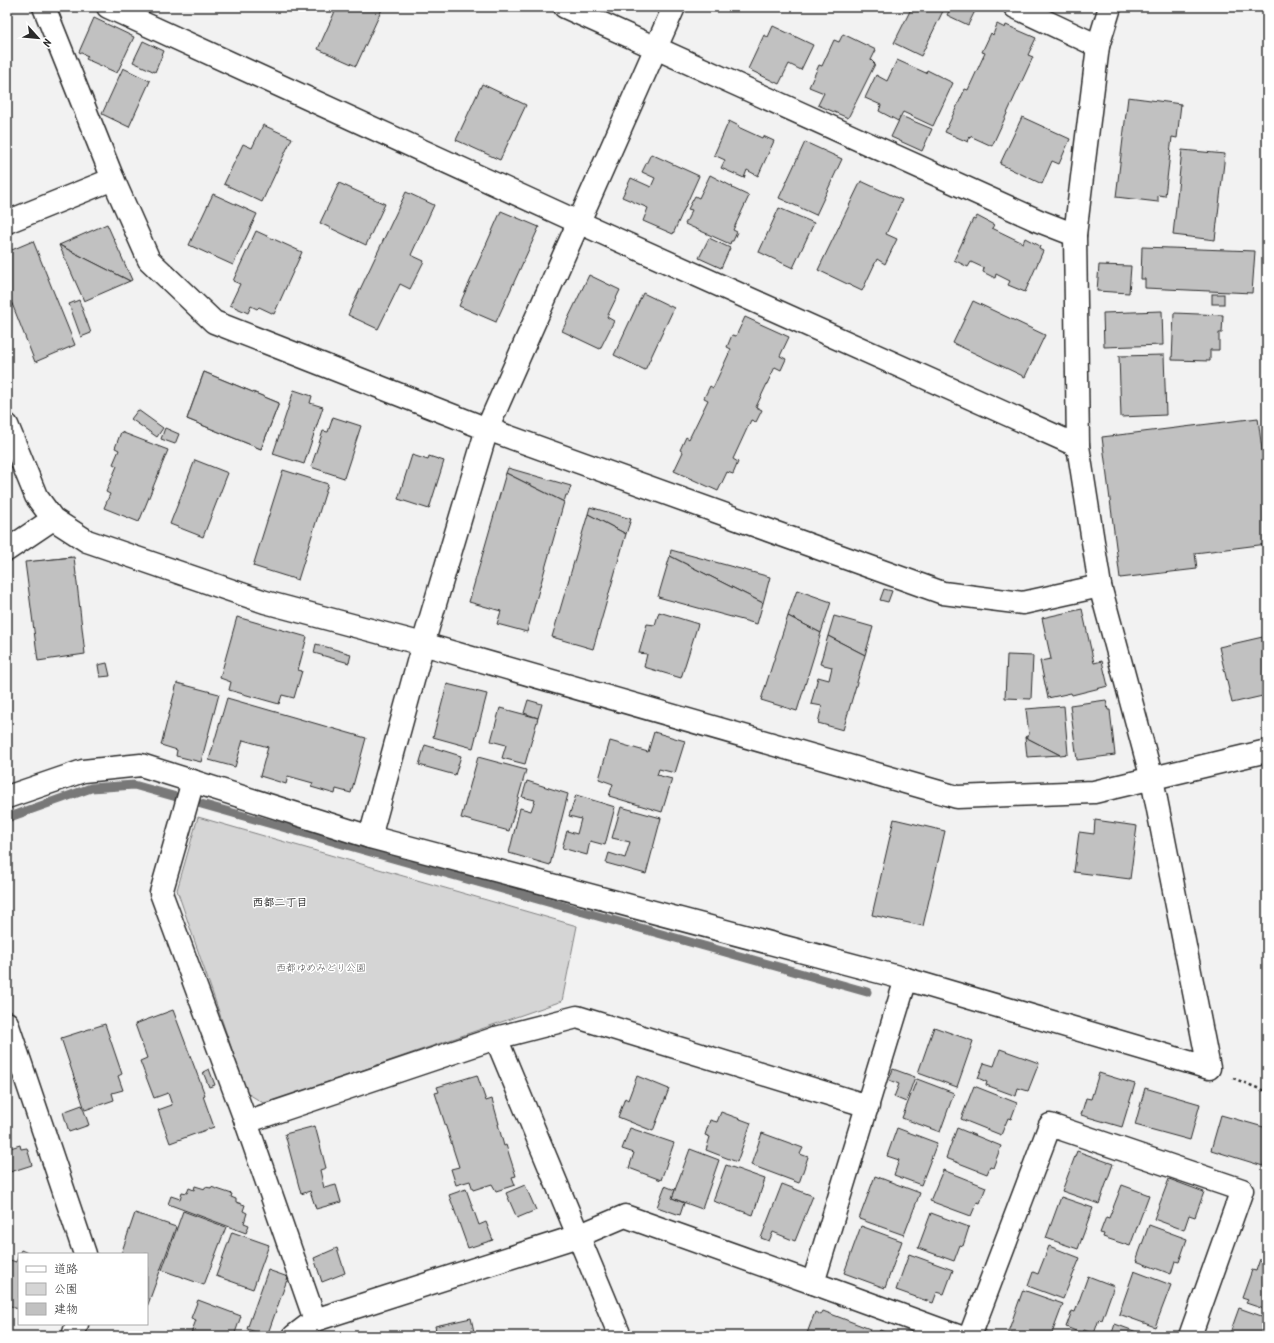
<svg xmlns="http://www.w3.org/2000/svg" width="1274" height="1343" viewBox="0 0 1274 1343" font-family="Kalam,'Klee One',sans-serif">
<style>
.green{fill:#d5d5d5;stroke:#808080}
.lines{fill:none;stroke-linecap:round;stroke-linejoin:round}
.stream{stroke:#787878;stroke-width:9}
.building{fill:#c1c1c1;stroke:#2b2b2b}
.minor-casing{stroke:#2b2b2b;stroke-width:25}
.path{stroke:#2b2b2b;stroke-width:2.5;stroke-dasharray:3 3;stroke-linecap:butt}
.minor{stroke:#fff;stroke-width:22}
.labels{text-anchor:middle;stroke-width:3;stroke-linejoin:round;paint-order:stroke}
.park-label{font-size:10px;fill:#565656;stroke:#fff}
.neighbourhood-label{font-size:11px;font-weight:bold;fill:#2b2b2b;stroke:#fff}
</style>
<rect width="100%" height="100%" fill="#f2f2f2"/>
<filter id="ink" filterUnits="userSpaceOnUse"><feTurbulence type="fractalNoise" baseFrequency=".025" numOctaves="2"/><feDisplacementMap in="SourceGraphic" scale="8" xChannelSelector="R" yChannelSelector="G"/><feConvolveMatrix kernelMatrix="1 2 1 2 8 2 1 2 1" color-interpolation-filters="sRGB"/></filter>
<g filter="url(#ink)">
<!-- green -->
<polygon class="green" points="198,817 577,926 562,1001 265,1104 247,1093 177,890"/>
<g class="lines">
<!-- stream -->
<polyline class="stream" points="7,818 91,788 134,785 867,992"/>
</g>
<!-- building -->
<g class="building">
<polygon points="337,7 383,7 356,66 318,49"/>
<polygon points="912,7 936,7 943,11 921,56 894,43"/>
<polygon points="951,7 977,7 968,25 947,15"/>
<polygon points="94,18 134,37 117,73 86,59 88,56 79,52"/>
<polygon points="997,24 1005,28 1006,25 1036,38 1028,55 1033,57 992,146 970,136 968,142 945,132 965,89 968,90 985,53 982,52 991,33 993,35"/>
<polygon points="773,26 813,45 801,70 789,64 779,84 748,69 764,35 768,37"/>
<polygon points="843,34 876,50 871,60 875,64 848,118 818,105 824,93 809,87 819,65 822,66 834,40 839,42"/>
<polygon points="143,41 164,51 155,72 133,62"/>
<polygon points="897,60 926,73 927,70 953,83 933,126 903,112 898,121 879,111 881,105 865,98 876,75 887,81"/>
<polygon points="123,68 150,81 129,127 102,114"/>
<polygon points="482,84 526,105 500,160 456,140"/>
<polygon points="1128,97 1181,104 1177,138 1172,137 1165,196 1158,195 1158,202 1116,197"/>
<polygon points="901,116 932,129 922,151 891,137"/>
<polygon points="1022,117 1070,139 1059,164 1052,161 1042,184 1000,164"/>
<polygon points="729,121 739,126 738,127 762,138 763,136 774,141 758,176 747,170 744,178 721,168 725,160 714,155"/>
<polygon points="263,125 292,138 262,202 224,184 243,144 252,148"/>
<polygon points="805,142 842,159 816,215 779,198"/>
<polygon points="1182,150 1225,154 1215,240 1173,235"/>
<polygon points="651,154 699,176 673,234 643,221 648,208 622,197 631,178 651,187 655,178 642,172"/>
<polygon points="710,175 733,187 732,188 749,196 733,230 737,232 733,241 731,241 730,244 685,224 692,210 688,209 695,196 699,198"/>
<polygon points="861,181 902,200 886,234 897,239 885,264 877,259 862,291 818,270"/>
<polygon points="339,183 385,204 366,245 320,223"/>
<polygon points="406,192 434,205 411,255 424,261 410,289 400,284 378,329 348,315"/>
<polygon points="213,194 257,214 233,265 189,245"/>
<polygon points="779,208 814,223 793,268 759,252"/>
<polygon points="501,211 539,227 496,322 459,306"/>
<polygon points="977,216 994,225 992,228 1023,243 1025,238 1040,246 1039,249 1043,251 1025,292 1008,285 1010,281 996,274 995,278 983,272 984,268 971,262 968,267 954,260 973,219 975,220"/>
<polygon points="107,224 132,280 130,281 59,245"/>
<polygon points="256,231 302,252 274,314 259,307 257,309 251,306 248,313 230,305 240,284 233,281"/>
<polygon points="709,238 730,248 721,268 699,258"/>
<polygon points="33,241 75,345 35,362 7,291 7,252"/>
<polygon points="59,245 130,281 84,301"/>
<polygon points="1142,247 1255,251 1252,293 1145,288 1145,279 1141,279"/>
<polygon points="1099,265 1131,266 1129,293 1097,291"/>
<polygon points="589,275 620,290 607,317 614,321 600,349 562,331"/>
<polygon points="643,293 674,308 645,370 614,355"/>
<rect x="1212" y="294" width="12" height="10"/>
<polygon points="79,300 91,333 81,337 69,304"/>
<polygon points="973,301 1045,335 1025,377 953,343"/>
<polygon points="1162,311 1163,345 1104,347 1103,313"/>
<polygon points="1174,313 1223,315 1222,333 1219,333 1219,350 1210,350 1210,361 1172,360"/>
<polygon points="745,317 789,337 780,356 786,359 781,370 775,367 756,407 762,410 756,422 751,420 733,459 738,462 733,474 727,472 718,491 674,471 683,452 680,450 686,437 689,439 708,400 704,398 710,386 713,388 731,349 727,347 732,335 736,336"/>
<polygon points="1164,355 1166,415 1121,417 1119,356"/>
<polygon points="204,372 279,403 261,449 187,419"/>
<polygon points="204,372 279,403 261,449 187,419"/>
<polygon points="294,390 312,396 310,403 323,407 304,464 273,454"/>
<polygon points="138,410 163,428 157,437 131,419"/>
<polygon points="333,417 361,426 344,478 311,467 323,431 328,432"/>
<polygon points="1258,418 1267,490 1267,544 1195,553 1197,569 1120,578 1102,437"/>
<polygon points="165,428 179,434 175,444 161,439"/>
<polygon points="121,432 168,450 139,522 104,508 110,494 106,492 117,466 113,464 119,450 115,448"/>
<polygon points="412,455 428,460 429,456 444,461 429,509 398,499"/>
<polygon points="195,460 228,473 203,537 170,524"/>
<polygon points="508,468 571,486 568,495 566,495 564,502 506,473"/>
<polygon points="283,470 328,484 298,580 253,566"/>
<polygon points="506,473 564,502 527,632 497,624 501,611 469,602"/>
<polygon points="590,507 631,519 626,534 588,514"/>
<polygon points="588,514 626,534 593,649 552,637"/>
<polygon points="671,550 770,577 763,603 670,556"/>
<polygon points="670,556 763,603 757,624 658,597"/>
<polygon points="71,557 82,653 40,658 29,562"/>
<polygon points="74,557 85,654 38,661 25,562"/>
<polygon points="884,589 892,591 888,602 880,600"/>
<polygon points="797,590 831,602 821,633 788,616"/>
<polygon points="1082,609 1094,663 1102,661 1108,686 1072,695 1071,693 1048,698 1040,661 1051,659 1042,618"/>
<polygon points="659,612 698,624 681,678 644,667 647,654 639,653 647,624 655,625"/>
<polygon points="788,616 821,633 797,711 761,700"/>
<polygon points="834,616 873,627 865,655 828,636"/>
<polygon points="237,617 307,637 298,670 302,671 294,698 282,695 279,704 229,690 231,682 220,678"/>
<polygon points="828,636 865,655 843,730 818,723 822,706 811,704 818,677 829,680 832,667 820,664"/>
<polygon points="1267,636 1267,695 1232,703 1219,647"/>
<polygon points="316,644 351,654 349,663 314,653"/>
<polygon points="1007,655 1033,656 1031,699 1005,698"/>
<polygon points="107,663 110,676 100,677 98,665"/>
<polygon points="177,683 219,694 201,762 176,756 177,750 161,745"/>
<polygon points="447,684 487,694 473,748 433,737"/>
<polygon points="227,698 366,738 351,793 336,789 335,794 311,787 313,783 288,776 286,784 260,776 268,747 243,740 235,767 209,760"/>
<polygon points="528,700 542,704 538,718 524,713"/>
<polygon points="1106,700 1108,710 1110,710 1115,755 1077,760 1070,705"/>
<polygon points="1064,706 1068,754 1060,755 1025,737 1029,735 1026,709"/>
<polygon points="500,708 538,718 525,764 502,758 506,745 491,741"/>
<polygon points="654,732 685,741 675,773 659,769 657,775 672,779 662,812 609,796 613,784 599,779 610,741 648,752"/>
<polygon points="1025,737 1060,755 1027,757"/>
<polygon points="425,745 461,756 455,775 419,765"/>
<polygon points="478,757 526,770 509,831 461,818"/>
<polygon points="527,781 568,794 550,865 509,853 520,808 531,811 535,800 522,797"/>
<polygon points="576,795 615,807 605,845 590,841 587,855 562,848 567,831 577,834 581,819 569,816"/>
<polygon points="621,807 661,818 646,874 606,863 609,853 625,858 630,842 612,838"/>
<polygon points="894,819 945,831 923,926 872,915"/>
<polygon points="1095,820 1137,826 1130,879 1074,872 1079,832 1094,834"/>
<polygon points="173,1010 205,1095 203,1096 214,1127 170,1143 158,1110 172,1105 168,1093 154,1098 140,1061 147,1058 135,1024"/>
<polygon points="105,1024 122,1074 118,1076 123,1090 112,1093 114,1100 85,1110 61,1038"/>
<polygon points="934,1027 973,1041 957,1087 918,1073"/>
<polygon points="1000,1049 1039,1063 1028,1091 1018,1088 1016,1096 986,1085 987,1082 978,1078 984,1063 994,1066"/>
<polygon points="209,1069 215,1085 209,1087 203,1072"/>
<polygon points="893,1069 915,1077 906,1102 894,1097 899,1084 889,1080"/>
<polygon points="1099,1073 1135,1084 1122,1127 1081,1115 1086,1098 1091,1099"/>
<polygon points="477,1075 486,1101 492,1099 499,1124 498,1124 504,1146 506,1145 516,1176 512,1177 515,1185 496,1191 492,1184 473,1190 470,1181 456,1185 451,1169 459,1167 435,1093 439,1092 437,1087"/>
<polygon points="637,1076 669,1089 653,1131 618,1117 625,1098 628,1100"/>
<polygon points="917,1079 954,1093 940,1132 902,1118"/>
<polygon points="974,1086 1017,1103 1011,1119 1008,1118 1001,1135 961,1119"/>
<polygon points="1145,1088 1200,1104 1190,1140 1135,1125"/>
<polygon points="82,1105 89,1125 69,1132 63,1112"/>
<polygon points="721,1112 751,1123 737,1162 706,1150 710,1137 705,1135 710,1120 717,1122"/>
<polygon points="1221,1115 1267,1128 1267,1152 1263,1166 1211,1150"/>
<polygon points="315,1126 326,1168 320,1170 324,1188 336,1185 341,1202 316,1209 310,1191 301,1194 285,1134"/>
<polygon points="630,1128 674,1143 661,1180 629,1168 634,1153 622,1149"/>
<polygon points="897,1128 937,1143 921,1185 894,1175 899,1160 887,1156"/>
<polygon points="957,1128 1001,1146 993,1168 990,1167 987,1174 946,1158"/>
<polygon points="762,1133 803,1148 800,1154 808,1157 799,1183 751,1165"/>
<polygon points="20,1145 21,1149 27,1148 32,1165 10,1172 7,1163 7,1149"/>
<polygon points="690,1149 719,1160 702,1209 672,1198"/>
<polygon points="1077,1151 1113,1164 1099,1204 1062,1191"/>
<polygon points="726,1165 765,1179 753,1215 713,1201"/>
<polygon points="943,1170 986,1187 980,1203 977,1202 971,1216 930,1201"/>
<polygon points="875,1176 920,1193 904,1235 859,1219"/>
<polygon points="1169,1179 1204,1192 1195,1217 1189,1215 1184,1230 1154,1219"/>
<polygon points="782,1184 813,1196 795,1241 773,1232 769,1241 761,1238"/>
<polygon points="525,1185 536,1210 517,1218 506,1193"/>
<polygon points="1122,1185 1149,1195 1130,1246 1103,1237 1104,1234 1100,1233 1106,1217 1109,1218"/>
<polygon points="195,1186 205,1189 205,1187 211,1188 211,1187 232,1194 231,1197 236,1199 236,1202 245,1205 243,1211 247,1213 244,1223 249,1225 246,1233 168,1204 171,1196 180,1199 182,1192 187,1193 189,1188 194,1190"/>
<polygon points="665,1186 675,1190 672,1198 684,1203 680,1215 657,1207"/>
<polygon points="466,1189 479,1225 486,1222 493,1240 468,1248 449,1195"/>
<polygon points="1061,1197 1093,1208 1078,1249 1046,1238"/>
<polygon points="183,1211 226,1227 204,1285 162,1270"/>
<polygon points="135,1213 176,1227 147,1307 147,1254 121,1254"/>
<polygon points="931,1213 969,1227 963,1246 960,1245 954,1261 918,1248"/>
<polygon points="1149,1225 1187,1239 1179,1262 1175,1261 1171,1274 1136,1261"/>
<polygon points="861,1226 902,1241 885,1288 844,1273"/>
<polygon points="232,1232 269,1245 253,1289 216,1276"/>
<polygon points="1049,1246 1080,1258 1063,1299 1028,1286 1033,1272 1038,1274"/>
<polygon points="337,1248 345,1273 322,1282 314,1258"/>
<polygon points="21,1250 30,1254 19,1254"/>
<polygon points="909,1254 953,1270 944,1294 937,1292 933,1303 896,1290"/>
<polygon points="19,1255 19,1310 7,1304 7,1259 16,1262"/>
<polygon points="1260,1259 1267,1262 1267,1310 1246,1303 1248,1300 1242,1298 1252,1270 1256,1271"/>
<polygon points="268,1270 288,1277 267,1336 247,1329"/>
<polygon points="1134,1271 1171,1285 1155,1327 1119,1314"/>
<polygon points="1088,1276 1114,1286 1102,1320 1099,1319 1094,1334 1084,1330 1083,1334 1066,1327 1072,1311 1075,1312"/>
<polygon points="1023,1290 1063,1304 1051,1336 1017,1336 1008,1332"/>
<polygon points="198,1300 241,1316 234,1336 190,1336 196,1320 191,1318"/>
<polygon points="1239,1308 1267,1318 1267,1336 1229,1336"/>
<polygon points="823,1311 870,1329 867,1336 806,1336 815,1312 821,1315"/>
<polygon points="471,1318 475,1336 437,1336 435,1326"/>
<polygon points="1115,1324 1145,1335 1145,1336 1111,1336"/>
<polygon points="880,1330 894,1336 877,1336"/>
</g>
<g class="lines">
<defs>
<g id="minor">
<polyline points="44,7 113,179 149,260 214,322 487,429 943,593 1023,603 1100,586"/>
<polyline points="108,7 578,222 1078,446"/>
<polyline points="565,7 1039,221 1075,235"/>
<polyline points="1015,7 1098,46"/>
<polyline points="7,222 113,179"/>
<polyline points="7,425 36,496 53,519 87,541 265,602 423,644 957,797 1094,792 1267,751"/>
<polyline points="7,550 53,519"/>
<polyline points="193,781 161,893 246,1122 315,1320"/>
<polyline points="7,797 83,771 141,765 370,837 906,979"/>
<polyline points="370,837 423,644 487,429 674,7"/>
<polyline points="7,1023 85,1254"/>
<polyline points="496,1038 577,1017 868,1106"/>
<polyline points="246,1122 496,1038 620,1336"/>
<polyline points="73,1336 77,1324"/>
<polyline points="294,1336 315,1320 578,1236 625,1216 813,1283"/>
<polyline points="958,1336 813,1283 906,979 1209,1068 1152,779 1100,586 1078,446 1075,235 1098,46 1110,7"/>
<polyline points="970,1336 1050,1125 1242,1190 1190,1336"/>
</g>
</defs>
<!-- minor casing -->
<use href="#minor" class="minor-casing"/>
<!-- path -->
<polyline class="path" points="1233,1078 1267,1092"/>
<!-- minor -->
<use href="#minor" class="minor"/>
</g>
</g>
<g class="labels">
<!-- park labels -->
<g class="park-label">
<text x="321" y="971">西都ゆめみどり公園</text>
</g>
<!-- neighbourhood labels -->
<g class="neighbourhood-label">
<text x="280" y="906">西都二丁目</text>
</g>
</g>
<!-- margin -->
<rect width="1274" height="1343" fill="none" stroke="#fff" stroke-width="24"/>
<rect x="12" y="12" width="1250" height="1319" fill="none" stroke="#2b2b2b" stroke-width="1.5" filter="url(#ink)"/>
<!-- legend -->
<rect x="18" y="1253" width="130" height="72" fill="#ffffff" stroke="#aaaaaa"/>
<rect x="26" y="1266" width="20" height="6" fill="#ffffff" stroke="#aaaaaa"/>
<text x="54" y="1273" font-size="12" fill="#2b2b2b">道路</text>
<rect x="26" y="1283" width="20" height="12" fill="#d5d5d5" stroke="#aaaaaa"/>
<text x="54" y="1293" font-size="12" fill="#2b2b2b">公園</text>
<rect x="26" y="1303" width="20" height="12" fill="#c1c1c1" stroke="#aaaaaa"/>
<text x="54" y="1313" font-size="12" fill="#2b2b2b">建物</text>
<!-- north arrow -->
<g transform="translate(38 38) rotate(117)" stroke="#ffffff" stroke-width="3" paint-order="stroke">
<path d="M0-3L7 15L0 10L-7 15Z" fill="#2b2b2b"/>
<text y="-6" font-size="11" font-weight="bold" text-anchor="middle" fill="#2b2b2b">N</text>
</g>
</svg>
